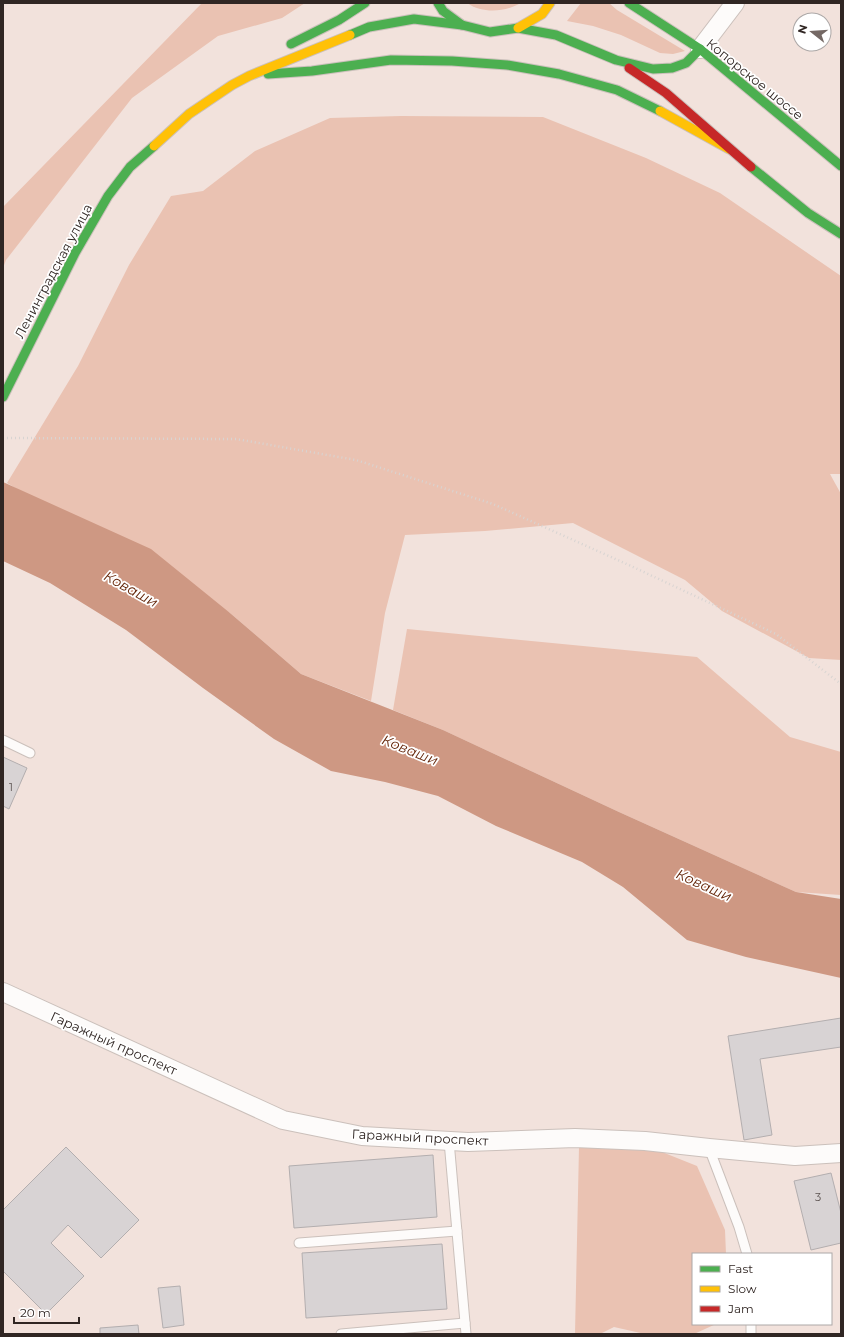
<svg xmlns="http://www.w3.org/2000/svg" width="844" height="1337" viewBox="0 0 844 1337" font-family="Montserrat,sans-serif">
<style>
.green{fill:#eac2b2}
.water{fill:#ce9883}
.building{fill:#d8d3d4;stroke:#b3aeaf}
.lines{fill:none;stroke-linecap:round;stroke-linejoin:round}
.lane-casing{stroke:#cbc0bb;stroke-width:11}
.street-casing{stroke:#cbc0bb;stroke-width:20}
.fast-casing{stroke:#cbc0bb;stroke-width:11}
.slow-casing{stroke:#cbc0bb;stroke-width:11}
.jam-casing{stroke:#cbc0bb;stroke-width:11}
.path{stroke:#d8d4d2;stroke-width:2.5;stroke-dasharray:1 3;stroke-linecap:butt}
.lane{stroke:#fdfbfa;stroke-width:9}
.street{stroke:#fdfbfa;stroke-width:18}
.fast{stroke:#4caf50;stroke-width:9}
.slow{stroke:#ffc107;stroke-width:9}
.jam{stroke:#c62828;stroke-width:9}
.labels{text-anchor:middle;stroke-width:3.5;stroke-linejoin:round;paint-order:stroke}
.number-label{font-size:11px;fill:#5b5250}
.street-label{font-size:13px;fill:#302623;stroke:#fff}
.water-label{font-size:14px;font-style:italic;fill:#5f1e00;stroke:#fff}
</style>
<rect width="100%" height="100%" fill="#f2e2dc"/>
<!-- green -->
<g class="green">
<polygon points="202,3 305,3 282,18 218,36 132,98 6,260 3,268 3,207"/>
<path d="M467,3H521C505,12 483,14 467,3Z"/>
<polygon points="581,3 609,3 617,10 685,51 673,54 660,53 621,35 593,26 567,21"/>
<polygon points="401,116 543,117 646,158 720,193 841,276 841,474 830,474 841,494 841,660 809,658 722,611 685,580 573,523 485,531 405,535 385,613 371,701 301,674 230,613 7,483 78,366 129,265 171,196 203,191 255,151 330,118"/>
<polygon points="407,629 697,657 790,737 841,752 841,895 796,892 619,812 443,730 393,710"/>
<polygon points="579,1147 657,1150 697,1166 725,1230 726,1254 693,1254 693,1324 716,1324 694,1334 645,1334 614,1327 600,1334 575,1334"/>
</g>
<!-- water -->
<polygon class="water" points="3,482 151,549 230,613 301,674 443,730 619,812 796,892 841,899 841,978 746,957 687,940 623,887 582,862 496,826 438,796 385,782 331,771 274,739 203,688 126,630 50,583 3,561"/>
<!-- building -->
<g class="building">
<polygon points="3,757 27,768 9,809 3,806"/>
<polygon points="841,1018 841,1047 760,1059 772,1135 744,1140 728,1036"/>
<polygon points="66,1147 139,1220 101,1258 68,1225 51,1243 84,1276 46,1314 3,1271 3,1210"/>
<polygon points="433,1155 437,1217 294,1228 289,1166"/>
<polygon points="831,1173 841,1213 841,1243 811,1250 794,1181"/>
<polygon points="442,1244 447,1309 306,1318 302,1253"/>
<polygon points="180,1286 184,1325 163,1328 158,1288"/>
<polygon points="138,1325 139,1334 100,1334 100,1328"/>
</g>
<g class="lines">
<defs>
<g id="lane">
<polyline points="3,740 30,753"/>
<polyline points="449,1141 466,1334"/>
<polyline points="709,1148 739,1227 747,1254"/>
<polyline points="299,1243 457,1231"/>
<polyline points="751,1324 751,1334"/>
<polyline points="341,1334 465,1323"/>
</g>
<g id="street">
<polyline points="700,49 735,3"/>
<polyline points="3,992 283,1120 362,1136 468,1142 575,1138 645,1141 709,1148 795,1156 841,1153"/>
</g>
<g id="fast">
<polyline points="438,3 443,11 462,25"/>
<polyline points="629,3 700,49 841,166"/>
<polyline points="350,35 369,27 414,19 462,25 490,32 518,28 556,35 616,60 653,69 672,68 686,63 700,49"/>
<polyline points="291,44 339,20 365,3"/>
<polyline points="268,74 312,71 391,60 452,61 507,65 559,74 617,90 660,111"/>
<polyline points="751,167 808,213 841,234"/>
<polyline points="3,397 75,253 108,196 130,167 154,146"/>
</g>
<g id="slow">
<polyline points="518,28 542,14 550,3"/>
<polyline points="660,111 729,149"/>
<polyline points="154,146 189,114 232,85 249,76 350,35"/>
</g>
<polyline id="jam" points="629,68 666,93 751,167"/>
</defs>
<!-- lane casing -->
<use href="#lane" class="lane-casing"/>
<!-- street casing -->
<use href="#street" class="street-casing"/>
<!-- fast casing -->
<use href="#fast" class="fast-casing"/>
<!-- slow casing -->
<use href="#slow" class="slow-casing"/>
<!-- jam casing -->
<use href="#jam" class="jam-casing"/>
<!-- path -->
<polyline class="path" points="3,438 236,439 356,460 493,504 631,566 776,634 841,684"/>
<!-- lane -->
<use href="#lane" class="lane"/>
<!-- street -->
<use href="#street" class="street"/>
<!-- fast -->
<use href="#fast" class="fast"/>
<!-- slow -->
<use href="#slow" class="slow"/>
<!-- jam -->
<use href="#jam" class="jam"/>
</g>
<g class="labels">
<!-- number labels -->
<g class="number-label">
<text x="11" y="791">1</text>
<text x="818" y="1201">3</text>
</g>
<!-- street labels -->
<g class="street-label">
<text transform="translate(755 79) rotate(39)" y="5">Копорское шоссе</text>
<text transform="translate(53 271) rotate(-62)" y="5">Ленинградская улица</text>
<text transform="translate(114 1043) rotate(24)" y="5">Гаражный проспект</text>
<text transform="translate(420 1137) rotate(3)" y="5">Гаражный проспект</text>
</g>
<!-- water labels -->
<g class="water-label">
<text transform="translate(131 589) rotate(29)" y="5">Коваши</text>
<text transform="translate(410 750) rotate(22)" y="5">Коваши</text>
<text transform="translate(704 885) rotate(24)" y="5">Коваши</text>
</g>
</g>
<!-- border -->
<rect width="844" height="1337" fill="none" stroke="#302623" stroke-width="8"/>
<!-- legend -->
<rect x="692" y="1253" width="140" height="72" fill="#ffffff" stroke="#aca8a7"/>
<rect x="700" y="1266" width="20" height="6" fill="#4caf50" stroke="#aca8a7"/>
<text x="728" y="1273" font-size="12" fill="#302623">Fast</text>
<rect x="700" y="1286" width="20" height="6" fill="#ffc107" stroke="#aca8a7"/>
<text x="728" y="1293" font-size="12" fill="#302623">Slow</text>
<rect x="700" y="1306" width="20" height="6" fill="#c62828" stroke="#aca8a7"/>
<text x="728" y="1313" font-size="12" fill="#302623">Jam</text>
<!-- north arrow -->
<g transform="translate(812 32) rotate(287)"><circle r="19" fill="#ffffff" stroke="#aca8a7"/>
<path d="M0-3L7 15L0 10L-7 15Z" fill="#746864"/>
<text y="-6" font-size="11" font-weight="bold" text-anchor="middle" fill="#302623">N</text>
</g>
<!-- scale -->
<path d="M14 1317v6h65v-6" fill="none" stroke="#302623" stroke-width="2"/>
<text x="20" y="1317" font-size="12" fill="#302623" stroke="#ffffff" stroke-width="3" paint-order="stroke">20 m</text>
</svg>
